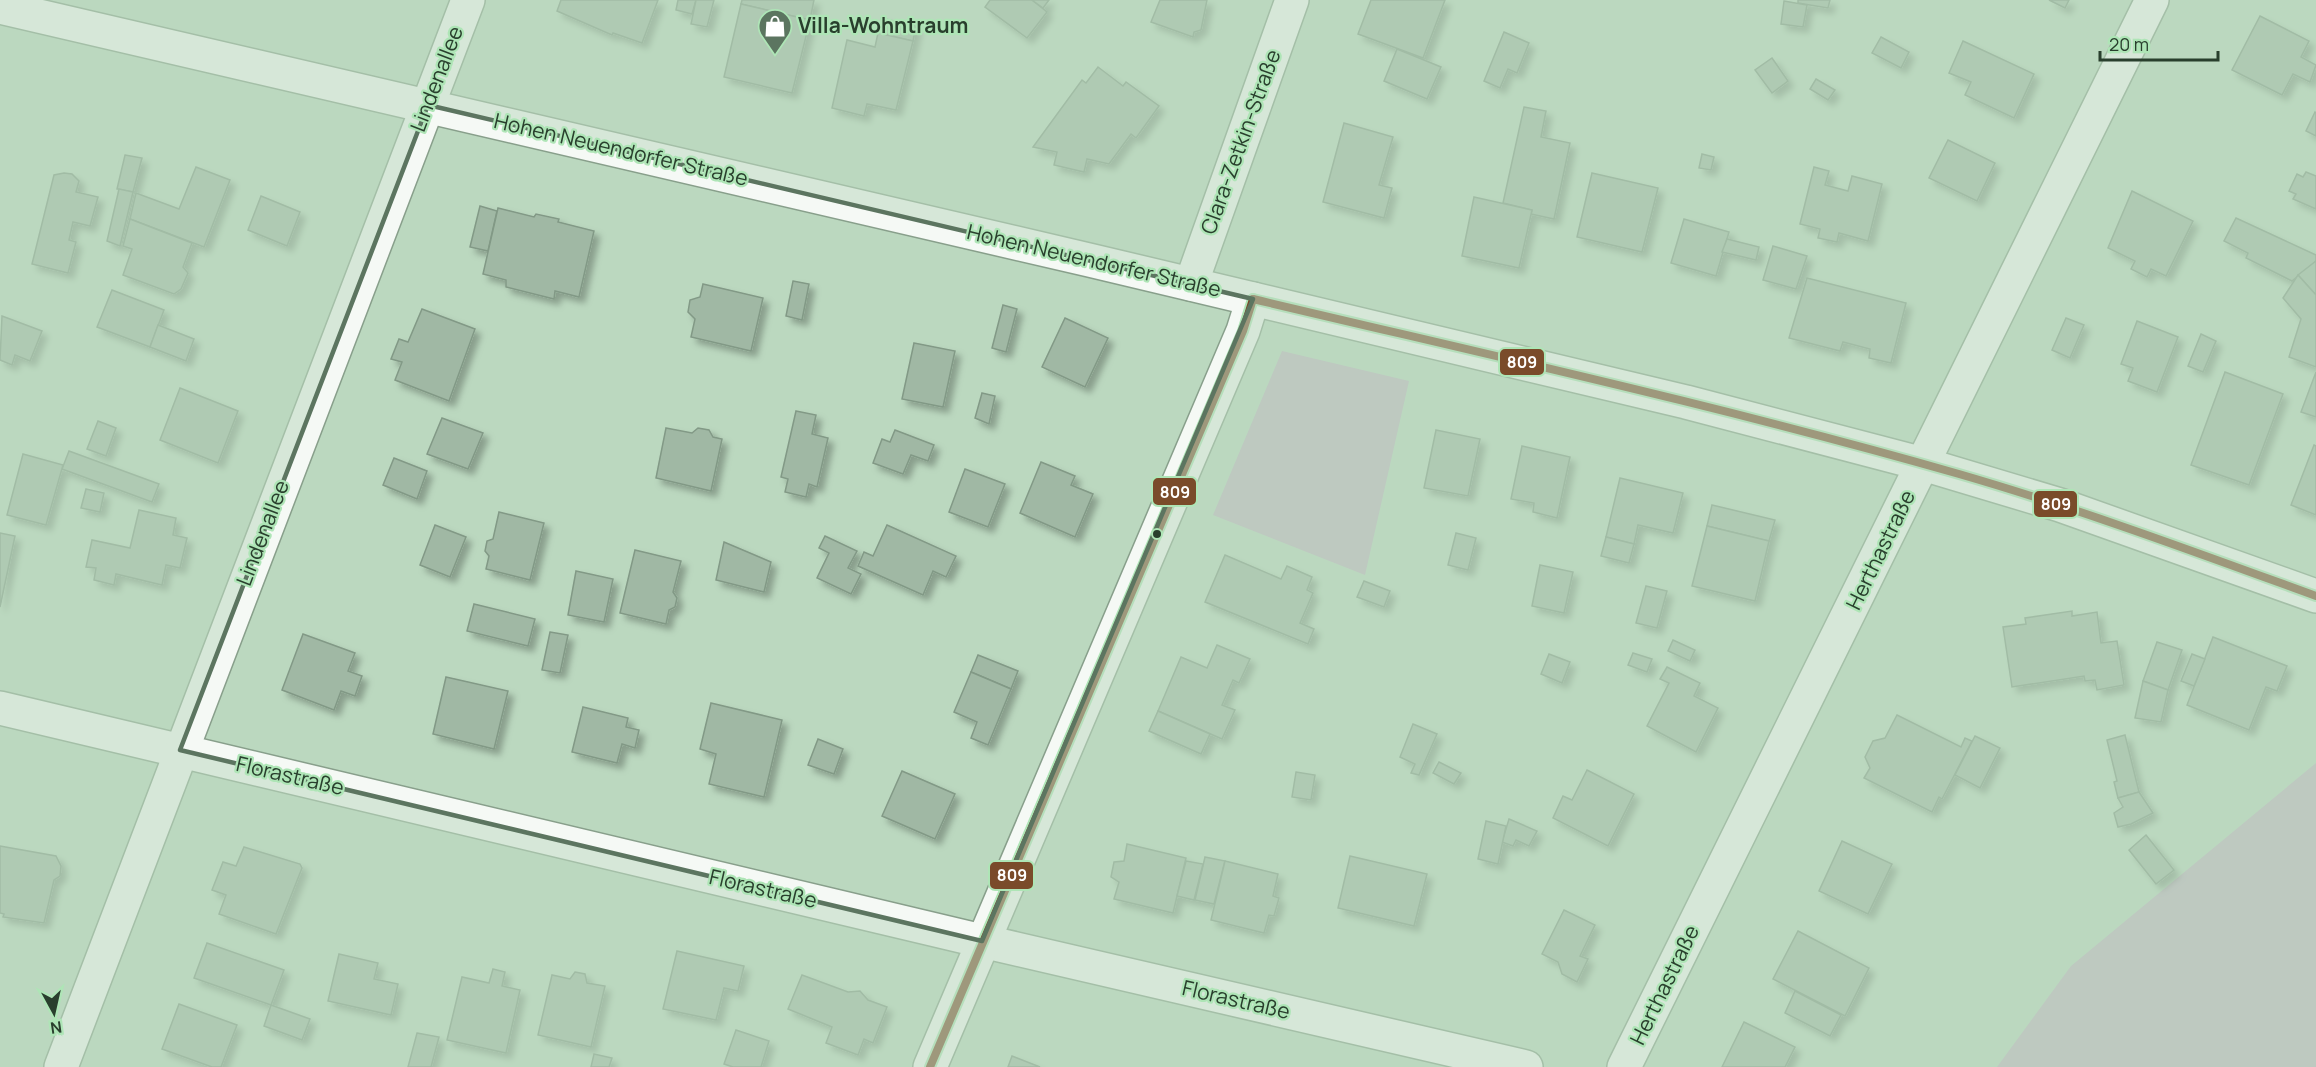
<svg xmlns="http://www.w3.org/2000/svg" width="2316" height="1067" viewBox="0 0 2316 1067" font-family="Manrope,sans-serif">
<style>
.green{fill:#c0b5c1}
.building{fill:#a0b8a4;stroke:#829986;stroke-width:1.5;filter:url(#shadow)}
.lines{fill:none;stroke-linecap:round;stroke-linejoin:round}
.street-casing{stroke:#889f8b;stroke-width:36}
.secondary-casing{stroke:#889f8b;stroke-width:36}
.street{stroke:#f5f9f5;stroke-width:33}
.secondary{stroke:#f5f9f5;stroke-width:33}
.bus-1-casing{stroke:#aee5b6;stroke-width:12}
.bus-1{stroke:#7a4b2a;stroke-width:8}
.marked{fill:none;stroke:#5c7560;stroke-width:4.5;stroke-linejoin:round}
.bus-dot{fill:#293f2d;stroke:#aee5b6;stroke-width:2}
.labels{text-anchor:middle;stroke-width:4.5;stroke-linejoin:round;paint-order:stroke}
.poi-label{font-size:21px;font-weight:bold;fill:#293f2d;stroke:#aee5b6;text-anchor:start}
.street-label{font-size:21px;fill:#293f2d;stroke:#aee5b6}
.line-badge{stroke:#aee5b6;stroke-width:2}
.badge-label{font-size:16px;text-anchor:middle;font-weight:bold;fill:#fff}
</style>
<defs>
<filter id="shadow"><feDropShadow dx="5.5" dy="5.5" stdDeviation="3" flood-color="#0004"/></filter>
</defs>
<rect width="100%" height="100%" fill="#bbd8bf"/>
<!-- green -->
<g class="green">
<polygon points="1282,351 1409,381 1365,575 1213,515"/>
<polygon points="2316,763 2316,1067 1997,1067 2071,966"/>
</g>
<!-- building -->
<g class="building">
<polygon points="561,0 658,0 642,43 613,33 612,35 557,11"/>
<polygon points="678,0 696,0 692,14 676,10"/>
<polygon points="696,0 714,0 707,27 691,24"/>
<polygon points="742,0 814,0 810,20 741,4"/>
<polygon points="990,0 1032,0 1047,12 1027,38 985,7"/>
<polygon points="1032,0 1049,0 1043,8"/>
<polygon points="1160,0 1207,0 1201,30 1194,32 1193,37 1151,22"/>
<polygon points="1371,0 1445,0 1423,58 1358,34"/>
<polygon points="1798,0 1830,0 1828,8 1798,3"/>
<polygon points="2049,0 2069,0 2065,8"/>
<polygon points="1784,1 1807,5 1803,27 1781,24"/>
<polygon points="741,4 810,20 792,93 724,77"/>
<polygon points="2260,16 2309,41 2301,57 2316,65 2310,82 2293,74 2282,95 2232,70"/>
<polygon points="881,18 916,26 913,41 878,33"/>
<polygon points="1504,32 1529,43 1517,73 1508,69 1500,88 1484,81"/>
<polygon points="878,33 913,41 896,110 867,104 864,116 832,108 847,40 875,47"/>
<polygon points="1881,37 1909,52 1901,68 1872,53"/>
<polygon points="1963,41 2034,74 2014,118 1965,95 1971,82 1949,73"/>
<polygon points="1397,49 1441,67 1427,99 1384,81"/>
<polygon points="1772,58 1788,81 1772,93 1755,70"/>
<polygon points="1098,67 1123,86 1126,82 1159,106 1136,138 1131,134 1109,164 1087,159 1084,172 1054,165 1057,152 1033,147 1082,80 1086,83"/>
<polygon points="1816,79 1835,90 1828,100 1810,89"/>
<polygon points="1524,107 1546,111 1541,137 1570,143 1554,219 1531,214 1532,210 1503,203"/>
<polygon points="2315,112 2316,113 2316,136 2306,131"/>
<polygon points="1344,123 1393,137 1379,185 1392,188 1384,218 1323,202"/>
<polygon points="1948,140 1995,163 1977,201 1929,178"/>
<polygon points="1702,154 1714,157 1711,170 1699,168"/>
<polygon points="125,155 142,158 133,192 117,189"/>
<polygon points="196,167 230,180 204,247 130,219 136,193 179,209"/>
<polygon points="1814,167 1829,171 1825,185 1848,191 1852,176 1882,184 1868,241 1839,233 1837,242 1818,238 1820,229 1800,224"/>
<polygon points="2306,172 2316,176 2316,209 2293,199 2296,194 2289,191 2297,174 2303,177"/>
<polygon points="64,173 72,174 79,181 76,192 98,197 90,226 73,222 69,240 76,242 68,273 32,264 54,175"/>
<polygon points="1592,173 1658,188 1642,252 1577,237"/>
<polygon points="119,189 133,192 120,246 107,241"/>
<polygon points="2132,191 2193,221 2166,276 2151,269 2147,277 2131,269 2135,261 2108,248"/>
<polygon points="261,196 300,212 287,246 248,230"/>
<polygon points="1474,197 1532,210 1519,268 1462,256"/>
<polygon points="480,206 497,211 488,251 470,247"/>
<polygon points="498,208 534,217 536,214 559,219 558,222 594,231 579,297 555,291 554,299 506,287 506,280 483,274"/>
<polygon points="2236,218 2316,255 2316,261 2292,281 2246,258 2248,253 2224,241"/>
<polygon points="130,219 192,243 183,267 188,273 181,289 174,294 123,275 132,249 123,246"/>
<polygon points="1684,219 1729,232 1716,276 1671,263"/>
<polygon points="1727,239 1759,247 1756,260 1722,252"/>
<polygon points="1773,246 1807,256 1796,289 1763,280"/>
<polygon points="2316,261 2316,295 2298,275"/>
<polygon points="2298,275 2316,295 2316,367 2289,357 2301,319 2283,298"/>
<polygon points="1807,278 1906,303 1891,363 1869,358 1870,349 1843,342 1840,351 1789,338"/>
<polygon points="793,281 809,284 802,320 786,316"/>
<polygon points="703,284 763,298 751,351 691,337 695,319 688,312 690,300 700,297"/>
<polygon points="112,290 164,310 150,347 97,327"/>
<polygon points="1003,305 1017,309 1006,352 992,348"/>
<polygon points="422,309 475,329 449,401 395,380 402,362 391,359 399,339 408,342"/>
<polygon points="2,316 42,331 30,361 15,355 12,365 0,360"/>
<polygon points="1065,318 1108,338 1085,387 1042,367"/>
<polygon points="2066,318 2084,325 2070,358 2052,350"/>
<polygon points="2137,321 2178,337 2157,392 2128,381 2133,368 2121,364"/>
<polygon points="158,325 194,339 186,361 150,347"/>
<polygon points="2201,334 2216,341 2203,372 2188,366"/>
<polygon points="914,343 955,351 943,407 902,399"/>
<polygon points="2225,372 2283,394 2249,485 2191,465"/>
<polygon points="2316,372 2316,417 2301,412"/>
<polygon points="180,388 238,411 218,463 160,440"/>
<polygon points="982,393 995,396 989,424 975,418"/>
<polygon points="796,411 816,415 812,434 828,438 817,487 809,484 806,497 785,492 788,479 781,477"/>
<polygon points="442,418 483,433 468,469 427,454"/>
<polygon points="98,421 116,428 106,456 87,449"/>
<polygon points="666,428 692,433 698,428 709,430 713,437 722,439 711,491 656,478"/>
<polygon points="895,430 934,445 928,461 911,455 903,474 873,463 882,439 890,442"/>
<polygon points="1436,430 1480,439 1468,496 1424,488"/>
<polygon points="2314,445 2316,446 2316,515 2291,505"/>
<polygon points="1522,446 1570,457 1557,518 1533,512 1534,503 1511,499"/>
<polygon points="69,451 159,484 152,502 62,469"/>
<polygon points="23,454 63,465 46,525 7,515"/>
<polygon points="394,458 427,471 417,499 383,485"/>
<polygon points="1041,462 1075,476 1071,485 1093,494 1075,537 1020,513"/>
<polygon points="965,469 1005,484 988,527 949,512"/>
<polygon points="1620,478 1683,493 1673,533 1638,525 1634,544 1606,537"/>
<polygon points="86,489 104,493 100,512 81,508"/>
<polygon points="1712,505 1775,520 1769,541 1707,526"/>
<polygon points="139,510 176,518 173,535 187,538 180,568 166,565 162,585 116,574 114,585 94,580 96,568 86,567 92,540 130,548"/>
<polygon points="499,512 544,523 530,580 486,569 489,556 485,551 487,541 493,539"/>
<polygon points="435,525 466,537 450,577 420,565"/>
<polygon points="887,525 956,556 946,577 933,571 923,595 858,566 864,552 873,556"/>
<polygon points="1707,526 1769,541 1755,601 1692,586"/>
<polygon points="0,533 15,536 0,607"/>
<polygon points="1456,533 1476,538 1468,570 1448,565"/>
<polygon points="825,536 857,551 848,568 861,574 851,594 817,578 829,553 819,548"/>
<polygon points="1606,537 1634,544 1629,563 1601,556"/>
<polygon points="724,542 771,562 764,592 716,580"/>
<polygon points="635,550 681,561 673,592 677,598 675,607 669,610 666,624 620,613"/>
<polygon points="1225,555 1281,579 1287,566 1312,577 1307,590 1313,593 1300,623 1314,629 1308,644 1205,602"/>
<polygon points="1540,565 1573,572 1564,613 1532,606"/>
<polygon points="576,571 613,579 604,622 568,615"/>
<polygon points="1364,581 1390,591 1384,607 1357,597"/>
<polygon points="1646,586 1667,591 1657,628 1636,623"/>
<polygon points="474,604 535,619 528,646 467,631"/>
<polygon points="2072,611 2072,616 2097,612 2101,643 2117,641 2124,685 2097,690 2095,680 2085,681 2084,676 2012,687 2003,627 2026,624 2025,618"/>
<polygon points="550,632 568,635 560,673 542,670"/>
<polygon points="303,634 355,653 348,671 362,676 355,696 341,691 334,710 282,690"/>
<polygon points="2213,637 2287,666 2277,691 2266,687 2249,730 2187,705"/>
<polygon points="1673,640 1695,650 1690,661 1668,651"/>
<polygon points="2157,642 2182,650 2168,690 2143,681"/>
<polygon points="1217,645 1250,659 1239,683 1233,680 1222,705 1235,710 1222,739 1158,711 1181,657 1207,668"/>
<polygon points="1633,653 1652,659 1647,672 1628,665"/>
<polygon points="1549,654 1570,662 1562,683 1541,674"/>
<polygon points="2192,654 2205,659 2194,686 2181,681"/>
<polygon points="978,655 1018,671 1011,689 971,672"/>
<polygon points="1667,667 1700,683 1694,696 1718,708 1696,752 1647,726 1669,683 1660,679"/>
<polygon points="971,672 1011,689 988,745 971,738 977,722 954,712"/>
<polygon points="446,677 508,691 494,749 433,734"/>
<polygon points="2143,681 2168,690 2161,722 2135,718"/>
<polygon points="711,703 782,720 764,797 709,784 716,754 700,749"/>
<polygon points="583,707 628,718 626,727 639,730 635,748 622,744 617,763 572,752"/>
<polygon points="1158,711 1210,734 1201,754 1149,731"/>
<polygon points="1897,715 1961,747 1965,738 1972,741 1942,799 1939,797 1932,812 1864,778 1870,768 1865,757 1873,741 1885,738"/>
<polygon points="1413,724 1437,734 1419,775 1411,773 1415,764 1400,757"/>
<polygon points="2125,735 2139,792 2118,798 2114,782 2117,781 2107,740"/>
<polygon points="1975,736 2000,748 1980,788 1955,775"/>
<polygon points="818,739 843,749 834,774 808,765"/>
<polygon points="1439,762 1461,773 1454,784 1433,773"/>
<polygon points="1587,770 1634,794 1608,846 1553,818 1563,796 1572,800"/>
<polygon points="902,771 955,794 935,839 882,816"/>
<polygon points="1296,772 1315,775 1311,800 1292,797"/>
<polygon points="2139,792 2153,813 2131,824 2118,827 2114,813 2123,807 2118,798"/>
<polygon points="1509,819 1537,831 1529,846 1516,840 1513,846 1502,842"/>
<polygon points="1486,821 1506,826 1498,864 1478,859"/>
<polygon points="2146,835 2174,870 2156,884 2129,850"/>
<polygon points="1842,841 1892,864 1868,914 1819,891"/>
<polygon points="1127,844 1186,858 1173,913 1114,899 1119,882 1111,877 1114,862 1124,861"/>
<polygon points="0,846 56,856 61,866 60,876 54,880 44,923 3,917 4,914 0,913"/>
<polygon points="244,847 300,864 302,868 276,934 219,914 226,895 212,890 223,862 236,866"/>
<polygon points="1350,856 1427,874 1414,926 1338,908"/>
<polygon points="1205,857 1225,861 1214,904 1195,900"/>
<polygon points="1186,861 1203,864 1194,900 1177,896"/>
<polygon points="1225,861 1278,874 1273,896 1279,898 1274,916 1269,915 1264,933 1211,920"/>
<polygon points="1564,910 1595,925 1580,956 1588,959 1577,982 1562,974 1558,962 1542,954"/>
<polygon points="1798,931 1869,968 1845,1016 1773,979"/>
<polygon points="207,943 284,970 271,1005 194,978"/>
<polygon points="677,951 744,966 738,991 724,988 716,1020 663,1009"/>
<polygon points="339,954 378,963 374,979 398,984 391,1015 328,1001"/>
<polygon points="493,969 505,972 502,986 520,990 506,1053 447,1040 462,977 489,983"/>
<polygon points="575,972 585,974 587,983 605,986 591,1047 538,1035 552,975 570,979"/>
<polygon points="802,975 848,992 860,991 868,1000 887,1007 873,1043 864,1039 858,1055 826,1043 832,1027 788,1009"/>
<polygon points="1795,991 1841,1015 1830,1036 1785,1013"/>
<polygon points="179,1004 237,1025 221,1067 212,1067 162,1049"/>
<polygon points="271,1005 310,1019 302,1040 264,1026"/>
<polygon points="1744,1022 1795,1047 1785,1067 1722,1067"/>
<polygon points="736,1030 769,1041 761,1067 733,1067 724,1064"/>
<polygon points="417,1033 439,1037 431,1067 408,1067"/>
<polygon points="594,1054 612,1058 609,1067 591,1067"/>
<polygon points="1012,1056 1040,1067 1008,1067"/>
</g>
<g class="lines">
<defs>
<g id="street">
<polyline points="1191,284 1292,0"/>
<polyline points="0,708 982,941 1526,1067"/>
<polyline points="61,1067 468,0"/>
<polyline points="930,1067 1243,331 1253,299"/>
<polyline points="1624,1067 2152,0"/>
</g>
<polyline id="secondary" points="0,7 1089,260 1686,402 1923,464 2060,505 2316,596"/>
</defs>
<!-- street casing -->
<use href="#street" class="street-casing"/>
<!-- secondary casing -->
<use href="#secondary" class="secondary-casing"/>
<!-- street -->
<use href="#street" class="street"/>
<!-- secondary -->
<use href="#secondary" class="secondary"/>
<defs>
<g id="bus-1">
<path d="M1253,299C1489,355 1726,407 1959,474C2080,509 2198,553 2316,596"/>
<polyline points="930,1067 1243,331 1253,299"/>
</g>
</defs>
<!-- bus-1 casing -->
<use href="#bus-1" class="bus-1-casing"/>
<!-- bus-1 -->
<use href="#bus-1" class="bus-1"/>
</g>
<!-- marked area -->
<path d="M0 0H2316V1067H0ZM428,105L1253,299L982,941L180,750Z" fill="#bbd8bf" fill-opacity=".55" fill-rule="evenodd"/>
<path class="marked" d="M428,105L1253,299L982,941L180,750Z"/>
<!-- icons -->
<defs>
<symbol id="shop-pin" viewBox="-11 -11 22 30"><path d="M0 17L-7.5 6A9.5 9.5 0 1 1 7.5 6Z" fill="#5c7560" stroke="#aee5b6"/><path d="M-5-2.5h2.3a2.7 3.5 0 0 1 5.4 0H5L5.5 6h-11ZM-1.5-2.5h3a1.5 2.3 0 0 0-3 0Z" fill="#fff"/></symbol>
</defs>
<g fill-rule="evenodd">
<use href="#shop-pin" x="756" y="7" width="38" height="52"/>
</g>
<!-- markers -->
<circle class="bus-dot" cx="1157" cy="534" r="5"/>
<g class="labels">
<!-- poi labels -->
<g class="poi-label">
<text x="798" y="33">Villa-Wohntraum</text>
</g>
<!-- street labels -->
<g class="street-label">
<text transform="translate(437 79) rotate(-69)" y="7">Lindenallee</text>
<text transform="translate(1241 142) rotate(-70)" y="7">Clara-Zetkin-Straße</text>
<text transform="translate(621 150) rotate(13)" y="7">Hohen Neuendorfer Straße</text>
<text transform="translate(1094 261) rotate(13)" y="7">Hohen Neuendorfer Straße</text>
<text transform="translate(263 533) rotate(-69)" y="7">Lindenallee</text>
<text transform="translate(1881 550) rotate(-64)" y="7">Herthastraße</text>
<text transform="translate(290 776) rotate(13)" y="7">Florastraße</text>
<text transform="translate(763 889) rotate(13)" y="7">Florastraße</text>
<text transform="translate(1665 985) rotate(-64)" y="7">Herthastraße</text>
<text transform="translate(1236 1000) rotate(13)" y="7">Florastraße</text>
</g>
</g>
<g class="line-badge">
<rect x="1499" y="348" width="46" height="28" rx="6" fill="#7a4b2a"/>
<rect x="1152" y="477" width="45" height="29" rx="6" fill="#7a4b2a"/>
<rect x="2033" y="490" width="45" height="28" rx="6" fill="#7a4b2a"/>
<rect x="989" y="861" width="45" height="29" rx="6" fill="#7a4b2a"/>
</g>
<g class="badge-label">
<text x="1522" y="368">809</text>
<text x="1175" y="498">809</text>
<text x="2056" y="510">809</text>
<text x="1012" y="881">809</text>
</g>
<!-- north arrow -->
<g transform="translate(54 1013) rotate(172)" stroke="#aee5b6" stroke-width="4.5" paint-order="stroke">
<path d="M0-4.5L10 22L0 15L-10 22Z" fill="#293f2d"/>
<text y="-9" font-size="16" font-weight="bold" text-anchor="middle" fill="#293f2d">N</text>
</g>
<!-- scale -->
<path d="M2100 51v9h118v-9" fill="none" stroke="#293f2d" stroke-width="3"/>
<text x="2109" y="51" font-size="18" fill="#293f2d" stroke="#aee5b6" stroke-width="4.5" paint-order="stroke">20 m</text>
</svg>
